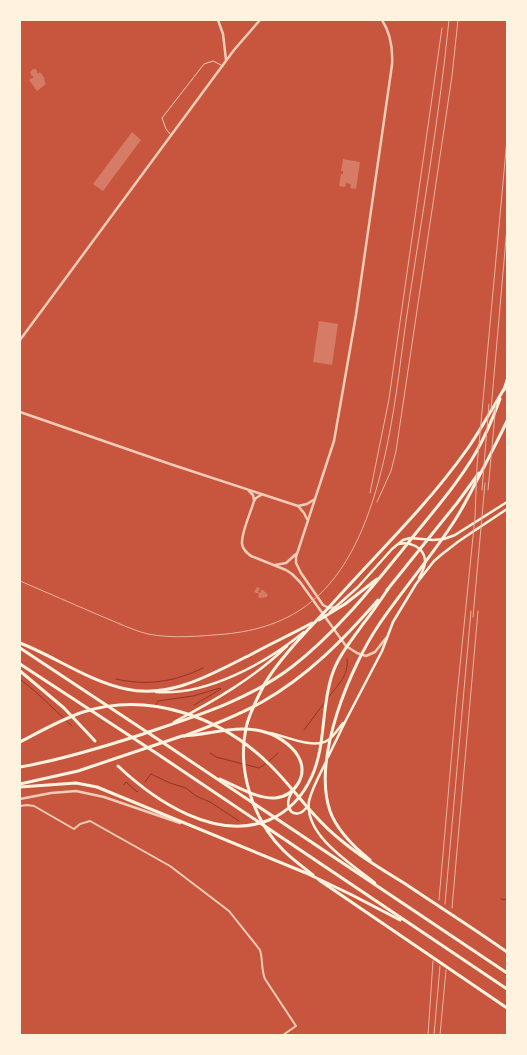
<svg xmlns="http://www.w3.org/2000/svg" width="527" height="1055" viewBox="0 0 527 1055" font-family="'Fira Sans',sans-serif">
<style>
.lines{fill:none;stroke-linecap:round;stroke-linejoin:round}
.stream{stroke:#8f3625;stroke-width:1}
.building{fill:#d67c66}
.service{stroke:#f1ccb7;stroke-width:1}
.minor{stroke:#f1ccb7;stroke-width:2}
.tertiary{stroke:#f1ccb7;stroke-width:2.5}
.secondary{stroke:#fff3e0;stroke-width:2.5}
.primary{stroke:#fff3e0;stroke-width:3}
.trunk{stroke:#fff3e0;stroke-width:3}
.rail{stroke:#e9b49f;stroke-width:1}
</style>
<rect width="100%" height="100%" fill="#c8553d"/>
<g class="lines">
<!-- stream -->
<g class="stream">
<polyline points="20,679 37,693 72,726"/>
<path d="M116,679C147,686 174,682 203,668"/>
<path d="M328,698C338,684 349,676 347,659"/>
<polyline points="156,705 158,701 193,696 220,688 221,689 194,705"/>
<polyline points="304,730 325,702"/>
<polyline points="210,753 216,757 259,768 265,764"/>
<polyline points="268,762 278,753"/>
<polyline points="145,782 151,774 170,783 186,788 196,796 210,802 239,821"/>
<polyline points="124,785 126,782 137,792 138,791"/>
<polyline points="501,899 507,900"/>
</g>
</g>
<!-- building -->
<g class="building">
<polygon points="33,69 36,69 38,74 40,72 45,79 44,80 46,84 37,91 29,80 34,77 31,75 30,72"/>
<polygon points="132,132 141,140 103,191 93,184"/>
<polygon points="343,159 360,162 356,189 350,188 351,184 346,183 345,187 339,186 341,174 343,174 343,171 341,171"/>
<polygon points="319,321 338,324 332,365 313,362"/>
<polygon points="257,587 260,588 258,592 260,593 261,590 263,590 268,595 267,597 260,598 258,597 259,594 254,592"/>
</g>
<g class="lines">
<!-- service -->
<polyline class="service" points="171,135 166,129 162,118 204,64 213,61 223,66"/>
<!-- minor -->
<path class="minor" d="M20,806L27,805L34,806L74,829L80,824L90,821L170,866L229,911L260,950C263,959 261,970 265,979L296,1026L283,1035"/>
<!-- tertiary -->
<g class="tertiary">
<polyline points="218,20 223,34 226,60"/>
<polyline points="20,340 234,50 260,20"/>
<polyline points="20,412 173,465 298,506 304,513 307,519"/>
<polyline points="249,491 253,495 254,500"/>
<path d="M261,495L256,498L254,501C251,512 241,533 242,544C243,550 247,553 251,556L286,570L292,574L300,582L346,646L357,653L366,656L375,652L386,638"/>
<polyline points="298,506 307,504 315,499"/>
<polyline points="275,565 286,563 296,554"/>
<path d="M336,607L329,608L323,605L301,573L296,563V557L334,441L356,315L392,65C393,49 391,34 382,20"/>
<polyline points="20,799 51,793 76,791 104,797 180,823"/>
</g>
<!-- secondary -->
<g class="secondary">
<path d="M399,544C409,541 424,547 425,560C426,566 422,572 419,578"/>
<polyline points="330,612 358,587 392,549 403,540 410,538 433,540 444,539 455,535 507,502"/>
<path d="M156,692C207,696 266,663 304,632"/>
<path d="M174,722C214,701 254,678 287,646"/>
<path d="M270,733C286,736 314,750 328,740C334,736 338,729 343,723"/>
<polyline points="328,757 346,720 382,651 393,622 416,584 434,561 441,555 459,541 507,509"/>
<path d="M326,762C320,774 312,788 309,801C304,836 352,864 375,883"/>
<path d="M292,792C281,809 296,822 307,807"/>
</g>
<!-- primary -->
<g class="primary">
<polyline points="504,390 507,380"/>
<polyline points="387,590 457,503 479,473"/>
<polyline points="319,620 345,604 377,579"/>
<path d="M20,643C56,657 88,681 126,689C171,699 211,674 250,655C270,644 292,634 312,623"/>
<polyline points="20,671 64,708 95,741"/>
<path d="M184,736C211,726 237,716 262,702C308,676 344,639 378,600"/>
<path d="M118,766C155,801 216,842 269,820C290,811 303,796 312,776C326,745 321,708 332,675C338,656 352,640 363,624C372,613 380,601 388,589"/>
<path d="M20,767C61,760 100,748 140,735C193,717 248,701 293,666C337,632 373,586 408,543C431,514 456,486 475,454C485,437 493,418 500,399"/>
<path d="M370,860C354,847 337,831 330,811C312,758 350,667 380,623C404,588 432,556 455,520C466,503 474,485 484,467C492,451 500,436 507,421"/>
<path d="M313,875C303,867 292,859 283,850C253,820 237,770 246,728C249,713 258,697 265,683C282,655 309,629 331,605C358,575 386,546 413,516C432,495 451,472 468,448C481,429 492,409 504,389"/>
<polyline points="319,880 507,1008"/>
</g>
<!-- trunk -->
<g class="trunk">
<polyline points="20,648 162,742 507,973"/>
<polyline points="20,664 156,753 507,989"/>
<path d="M20,742C41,731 60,720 83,712C149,691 221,717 269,764C293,787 311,816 337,837C358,855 381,869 404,883C438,906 473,928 507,952"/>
<path d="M20,784L78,771L182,736C209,735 234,725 261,731C275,734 291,744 298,756C309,775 295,796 275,798C258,799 235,786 220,779"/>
<polyline points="20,787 76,783 97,787 306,873 352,895 400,920"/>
</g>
<!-- rail -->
<g class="rail">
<polyline points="491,410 507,227"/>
<polyline points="482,490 489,404"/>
<polyline points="488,490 496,404"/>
<polyline points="370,493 389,399 442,28"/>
<polyline points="377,502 391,471 396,451 452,76 458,20"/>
<path d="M20,581C47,593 74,604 101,616C116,622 132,630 148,634C173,639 200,636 226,634C256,631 287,622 311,602C383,544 394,407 406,321C421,221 439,121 449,20"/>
<polyline points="473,617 485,483"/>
<polyline points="439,900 456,705 475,517 477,466 507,139"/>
<polyline points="445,904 471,611"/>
<polyline points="452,908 478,611"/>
<polyline points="428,1035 433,961"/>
<polyline points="434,1035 440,966"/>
<polyline points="440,1035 446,970"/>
</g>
</g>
<!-- border -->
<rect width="527" height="1055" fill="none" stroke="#fff3e0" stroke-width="42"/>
</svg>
